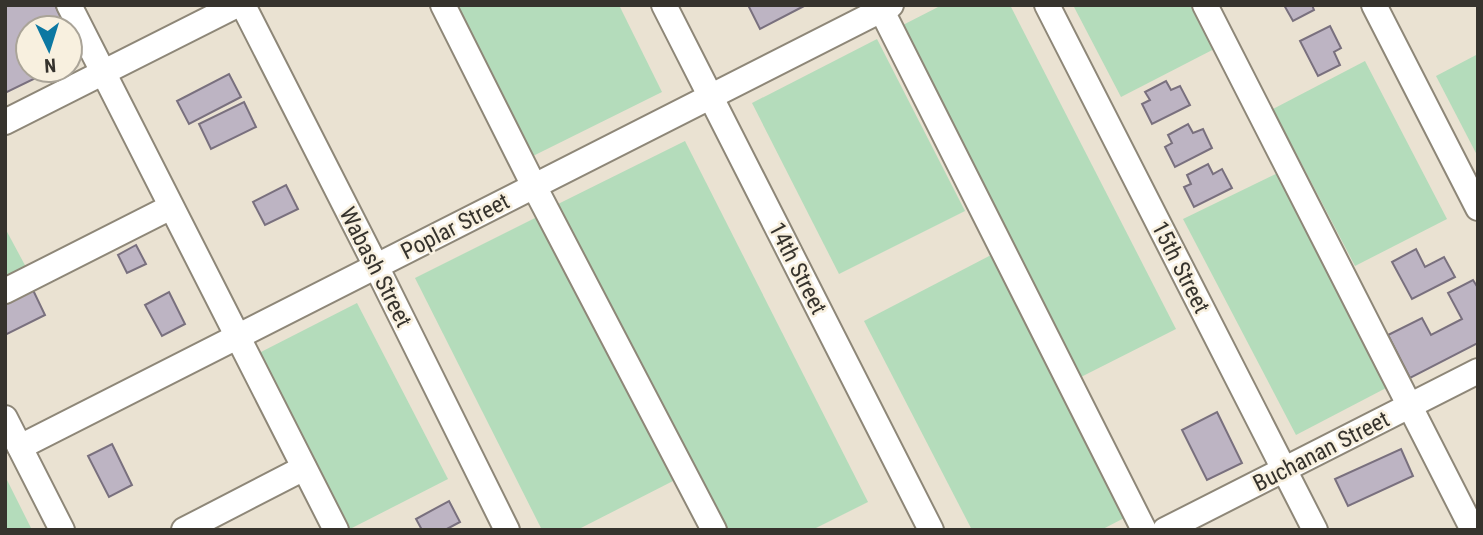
<svg xmlns="http://www.w3.org/2000/svg" width="1483" height="535" viewBox="0 0 1483 535" font-family="'Roboto Condensed',sans-serif">
<style>
.green{fill:#b4dcbb}
.building{fill:#bdb4c3;stroke:#79707e;stroke-width:2}
.lines{fill:none;stroke-linecap:round;stroke-linejoin:round}
.minor-casing{stroke:#8e8778;stroke-width:28}
.minor{stroke:#fff;stroke-width:24}
.labels{text-anchor:middle;stroke-width:5;stroke-linejoin:round;paint-order:stroke}
.street-label{font-size:23px;fill:#36332d;stroke:#f8f0df}
</style>
<rect width="100%" height="100%" fill="#eae2d2"/>
<!-- green -->
<g class="green">
<polygon points="457,5 619,5 662,92 533,156"/>
<polygon points="942,5 1010,5 1176,329 1079,378 899,27"/>
<polygon points="1073,5 1198,5 1220,46 1121,97"/>
<polygon points="877,39 965,211 839,274 752,103"/>
<polygon points="1478,54 1478,157 1436,76"/>
<polygon points="1365,61 1447,219 1355,266 1273,109"/>
<polygon points="685,141 868,502 812,530 721,530 556,205"/>
<polygon points="1282,171 1388,387 1296,435 1183,219"/>
<polygon points="539,216 673,481 577,530 542,530 415,278"/>
<polygon points="5,228 27,269 5,280"/>
<polygon points="993,254 1128,516 1101,530 972,530 864,321"/>
<polygon points="357,303 448,479 350,529 259,353"/>
<polygon points="5,476 32,530 5,530"/>
</g>
<!-- building -->
<g class="building">
<polygon points="5,5 55,5 66,28 28,28 28,70 52,70 5,93"/>
<polygon points="748,5 806,5 760,29"/>
<polygon points="1284,5 1312,5 1314,10 1293,21"/>
<polygon points="1330,26 1341,48 1334,52 1340,65 1318,76 1300,41"/>
<polygon points="70,36 80,56 70,61"/>
<polygon points="229,74 241,97 189,124 177,101"/>
<polygon points="1166,81 1171,90 1180,86 1190,105 1152,124 1142,104 1150,100 1145,92"/>
<polygon points="244,102 256,127 211,149 199,124"/>
<polygon points="1188,124 1193,133 1203,129 1212,148 1175,167 1165,147 1172,143 1168,135"/>
<polygon points="1208,164 1213,174 1222,169 1232,188 1194,207 1184,187 1191,184 1187,175"/>
<polygon points="286,185 298,209 265,225 253,202"/>
<polygon points="136,245 146,264 127,273 118,255"/>
<polygon points="1416,249 1425,267 1444,257 1455,277 1412,299 1392,262"/>
<polygon points="1473,280 1478,288 1478,343 1410,378 1388,335 1422,318 1431,335 1462,319 1448,293"/>
<polygon points="32,288 45,315 5,335 5,301"/>
<polygon points="169,292 185,324 162,336 145,305"/>
<polygon points="1217,412 1242,463 1207,480 1182,430"/>
<polygon points="112,444 132,485 109,497 88,456"/>
<polygon points="1401,449 1413,476 1348,506 1335,479"/>
<polygon points="449,501 460,522 445,530 422,530 416,519"/>
</g>
<g class="lines">
<defs>
<g id="minor">
<polyline points="69,5 336,530"/>
<polyline points="243,5 376,266 507,530"/>
<polyline points="443,5 534,186 714,530"/>
<polyline points="664,5 931,530"/>
<polyline points="879,5 1144,530"/>
<polyline points="1047,5 1315,530"/>
<polyline points="1205,5 1473,530"/>
<polyline points="1374,5 1478,208"/>
<polyline points="5,122 237,5"/>
<polyline points="5,291 171,207"/>
<polyline points="5,418 62,530"/>
<polyline points="20,447 891,5"/>
<polyline points="184,530 304,468"/>
<polyline points="1165,530 1478,371"/>
</g>
</defs>
<!-- minor casing -->
<use href="#minor" class="minor-casing"/>
<!-- minor -->
<use href="#minor" class="minor"/>
</g>
<g class="labels">
<!-- street labels -->
<g class="street-label">
<text transform="translate(455 226) rotate(-27)" y="8">Poplar Street</text>
<text transform="translate(376 267) rotate(63)" y="8">Wabash Street</text>
<text transform="translate(1181 267) rotate(63)" y="8">15th Street</text>
<text transform="translate(798 268) rotate(63)" y="8">14th Street</text>
<text transform="translate(1321 451) rotate(-27)" y="8">Buchanan Street</text>
</g>
</g>
<!-- border -->
<rect width="1483" height="535" fill="none" stroke="#36332d" stroke-width="14"/>
<!-- north arrow -->
<g transform="translate(49 49) rotate(176)"><circle r="33" fill="#f8f0df" stroke="#aaa498" stroke-width="2"/>
<path d="M0-5L12 26L0 18L-12 26Z" fill="#0c78a2"/>
<text y="-10" font-size="19" font-weight="bold" text-anchor="middle" fill="#36332d">N</text>
</g>
</svg>
